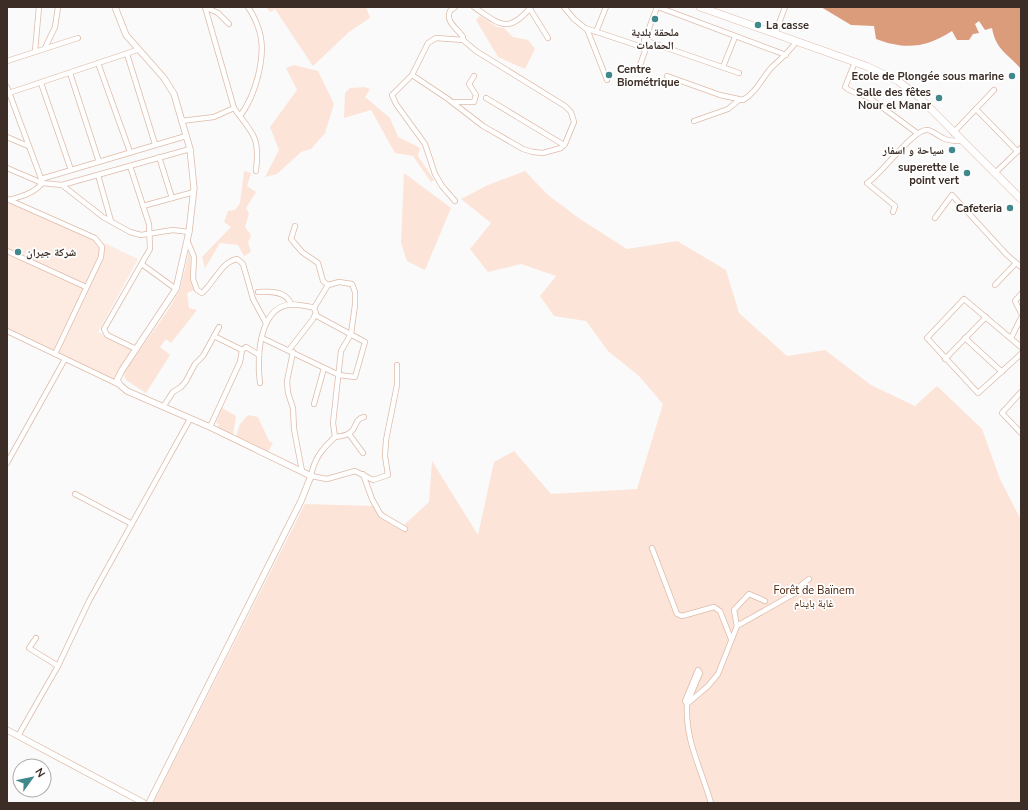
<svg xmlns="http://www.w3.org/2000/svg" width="1028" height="810" viewBox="0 0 1028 810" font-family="'Nunito Sans','Noto Naskh Arabic',sans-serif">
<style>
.built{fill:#fdebe2}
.green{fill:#fde4d8}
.water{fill:#db9c7c}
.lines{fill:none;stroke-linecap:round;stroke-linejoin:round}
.minor-casing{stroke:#debba9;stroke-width:6}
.tertiary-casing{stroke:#debba9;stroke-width:7}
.primary-casing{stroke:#debba9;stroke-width:8}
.minor{stroke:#fff;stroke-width:4.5}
.tertiary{stroke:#fff;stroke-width:5.5}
.primary{stroke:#fff;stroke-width:7}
.poi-dot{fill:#40888b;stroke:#fff;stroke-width:1.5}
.labels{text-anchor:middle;stroke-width:3.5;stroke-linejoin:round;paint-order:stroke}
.poi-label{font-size:11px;font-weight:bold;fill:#3c2e27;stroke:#fff;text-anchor:end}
.park-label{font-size:11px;fill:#492008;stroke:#fff}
</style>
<rect width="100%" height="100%" fill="#fafafa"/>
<!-- built -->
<polygon class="built" points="7,197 138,259 98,332 131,349 115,380 7,328"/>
<!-- green -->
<g class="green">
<polygon points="266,7 366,7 370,18 350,31 313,66 275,9 270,12"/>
<polygon points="480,16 497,27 504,28 513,37 528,40 535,49 525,69 498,57 476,20"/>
<polygon points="294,65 318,71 334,104 325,133 311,149 301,152 277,174 265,177 279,150 270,127 297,90 286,68"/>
<polygon points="365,87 370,89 365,97 390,118 398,137 420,148 418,156 434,180 431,182 413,156 395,153 371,110 344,118 345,93 350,88"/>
<polygon points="244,171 251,173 247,186 256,192 246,208 249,213 245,227 251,235 248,242 251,252 244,256 238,245 220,243 205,268 202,257 231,227 224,222 228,211 235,210 240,203"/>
<polygon points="525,171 548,195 580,219 627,249 677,241 726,270 739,313 787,356 825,350 871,385 915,406 937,386 982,429 1000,479 1021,520 1021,803 153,803 305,504 373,506 404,525 429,502 432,461 478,535 494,462 514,451 551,494 637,489 663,404 639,376 608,351 586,321 554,316 540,296 556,276 521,264 488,272 470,249 491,223 461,199 488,185"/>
<polygon points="404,173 451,208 425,270 407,261 401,243"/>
<path d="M189,252C193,263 187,280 195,290L187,293L189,308L197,310L171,343L166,339L160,347L170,355L146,393L126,380L124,375L126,369L167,312L180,290Z"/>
<polygon points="222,408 236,416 233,435 217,428 219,424 216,423"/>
<polygon points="248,415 258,417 269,441 273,443 268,452 236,437 240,424"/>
</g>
<!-- water -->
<path class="water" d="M821,7H1021V69C1007,53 996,50 992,28L985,30L979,21L975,24L979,33L973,34L969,40H957L952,31C926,48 905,50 876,39L874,26L851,25Z"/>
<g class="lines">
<defs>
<g id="minor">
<polyline points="205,7 218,13 229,24"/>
<path d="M455,7L450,11C445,22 458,29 463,37V40L436,38L428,43L412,75L392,95L396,104L425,144L435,174L442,186L455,201"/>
<path d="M474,7C499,24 508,35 531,7"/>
<polyline points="564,7 574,19 585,28 642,47 657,7"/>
<polyline points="658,7 786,55"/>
<polyline points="530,9 548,38"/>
<polyline points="587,29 607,80"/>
<polyline points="596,32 606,7"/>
<polyline points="775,34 785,7"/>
<polyline points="644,40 739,73"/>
<polyline points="45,48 55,27 58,7"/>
<polyline points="35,51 39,7"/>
<polyline points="127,54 155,144"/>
<polyline points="7,61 78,38"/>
<path d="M855,62L845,87C852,94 863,94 871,99L917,133"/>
<polyline points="98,63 130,152"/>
<polyline points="640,65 645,51 642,47"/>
<polyline points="723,67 735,37"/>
<polyline points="70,73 99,162"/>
<polyline points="412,75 448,99 483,126 523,149 533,152 543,153 561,148 565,144 574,122 571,112 565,106 476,51 463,40"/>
<path d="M667,76L720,95L743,100C756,93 762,78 772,67C781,59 789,52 796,42"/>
<polyline points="41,83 71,170"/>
<polyline points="7,87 42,181"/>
<polyline points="9,93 137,50"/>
<polyline points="486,98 564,145"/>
<polyline points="454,102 474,102 476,95 469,84 474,76"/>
<path d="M234,108C253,135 260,135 256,171"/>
<polyline points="976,109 1017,151"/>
<path d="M240,116C256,95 268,52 258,27C256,20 252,13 248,7"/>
<polyline points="181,121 214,117 234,108 205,7"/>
<polyline points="694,121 728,109 739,100"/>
<polyline points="953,133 994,90"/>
<polyline points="7,137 28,146"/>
<polyline points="159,157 172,198"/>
<polyline points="130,166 149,224 150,249 104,329 107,335 136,349"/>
<polyline points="7,168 42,183 62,185 190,149"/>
<polyline points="995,173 1021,148"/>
<polyline points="98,175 111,221"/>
<polyline points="41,179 186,136"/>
<polyline points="62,185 103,217 130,232 141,235 173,230 189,232"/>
<polyline points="7,199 95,238 102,247 101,257 55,354"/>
<path d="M9,200C20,197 35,193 42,183"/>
<polyline points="143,206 194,192"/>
<path d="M893,212L895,206L867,183C882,174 913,129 927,130C932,130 938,136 943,138C948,141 955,141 961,141"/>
<polyline points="935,218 952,195 1007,255 1021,267"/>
<polyline points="295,226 291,239 302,252 318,263 323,281 328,285 314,308"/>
<path d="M187,240L194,257L193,279L197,290L202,293C214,283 221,262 237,259L243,264L253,299L266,323"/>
<polyline points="7,251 86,287"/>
<polyline points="143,265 176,289"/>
<path d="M328,285L339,282L352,284L355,292V305L351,334L341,351L333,423L335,437C322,449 314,459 311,476L327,479L355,471L373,480L388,475L385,456L386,440L397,385V365"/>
<polyline points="995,285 1016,263"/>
<path d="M258,292C270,291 286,291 291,304"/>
<polyline points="1021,294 1015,301 1021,313"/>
<polyline points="7,331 120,385"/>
<polyline points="214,336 242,350 246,347 259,355"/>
<polyline points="262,338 339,375 355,377 365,342 315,315"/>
<polyline points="965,338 1002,372"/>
<polyline points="1011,338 1021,318"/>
<polyline points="1021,347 964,299 927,338 978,393 1021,354"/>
<polyline points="293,352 287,381 288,393 293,408 294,429 302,471"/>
<polyline points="945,359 986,317"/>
<path d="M260,383C256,355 260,298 299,305C305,306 310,306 314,308L316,313L313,319L289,350"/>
<polyline points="1021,392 1002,413 1021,433"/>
<polyline points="314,404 324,368"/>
<polyline points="163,407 173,392 181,387 186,381 195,364 203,356 219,327"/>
<polyline points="210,427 240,362 242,350"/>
<polyline points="349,434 363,453"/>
<path d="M335,437C362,435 350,420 364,417"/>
<polyline points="7,463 65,359"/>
<polyline points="363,474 372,499 381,515 405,529"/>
<polyline points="75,494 132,524"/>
<polyline points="652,548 677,614 682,616 714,607 720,611 731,639"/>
<polyline points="737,626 734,610 749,594 765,601"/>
<polyline points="58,666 89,601 190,419"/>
<polygon points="698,670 700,673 687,704 685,701"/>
<polyline points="18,736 58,666 29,648 36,638"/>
<path d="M711,803C701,768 685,741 687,704L708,686L718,674L737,626L799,591L800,586L809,579"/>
</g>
<g id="tertiary">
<polyline points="115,7 126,35 164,78 174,94 190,149 194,188 189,232 176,289 122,370 117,380 120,385 127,391 210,427 311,476 301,501 149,803"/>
<polyline points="7,730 144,803"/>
</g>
<polyline id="primary" points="700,7 866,66 898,81 919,97 1021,199"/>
</defs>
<!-- minor casing -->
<use href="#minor" class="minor-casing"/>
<!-- tertiary casing -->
<use href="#tertiary" class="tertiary-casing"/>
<!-- primary casing -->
<use href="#primary" class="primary-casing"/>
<!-- minor -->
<use href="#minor" class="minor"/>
<!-- tertiary -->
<use href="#tertiary" class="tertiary"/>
<!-- primary -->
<use href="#primary" class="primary"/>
</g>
<!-- markers -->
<g class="poi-dot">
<circle cx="655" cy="19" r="4"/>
<circle cx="758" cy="25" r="4"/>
<circle cx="609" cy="75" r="4"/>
<circle cx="1012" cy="76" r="4"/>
<circle cx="939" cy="98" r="4"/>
<circle cx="952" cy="150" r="4"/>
<circle cx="967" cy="173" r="4"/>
<circle cx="1010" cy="208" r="4"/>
<circle cx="18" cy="252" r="4"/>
</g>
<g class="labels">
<!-- poi labels -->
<g class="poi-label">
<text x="766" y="29" text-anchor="start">La casse</text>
<text x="655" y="36" text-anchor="middle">ملحقة بلدية<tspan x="655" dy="13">الحمامات</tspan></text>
<text x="617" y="73" text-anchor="start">Centre<tspan x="617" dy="13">Biométrique</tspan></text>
<text x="1004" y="80">Ecole de Plongée sous marine</text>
<text x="931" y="96">Salle des fêtes<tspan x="931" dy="13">Nour el Manar</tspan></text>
<text x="944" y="154">سياحة و اسفار</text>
<text x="959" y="171">superette le<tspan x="959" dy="13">point vert</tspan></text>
<text x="1002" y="212">Cafeteria</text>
<text x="26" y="256" text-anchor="start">شركة جيران</text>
</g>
<!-- park labels -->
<g class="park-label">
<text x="814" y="594">Forêt de Baïnem<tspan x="814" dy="13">غابة باينام</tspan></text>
</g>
</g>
<!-- border -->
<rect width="1028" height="810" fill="none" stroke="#3c2e27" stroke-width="16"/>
<!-- north arrow -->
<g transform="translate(32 778) rotate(57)"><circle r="19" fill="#ffffff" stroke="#b1aba9"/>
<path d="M0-3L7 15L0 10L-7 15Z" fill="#40888b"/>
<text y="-6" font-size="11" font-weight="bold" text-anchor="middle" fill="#3c2e27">N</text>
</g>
</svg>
